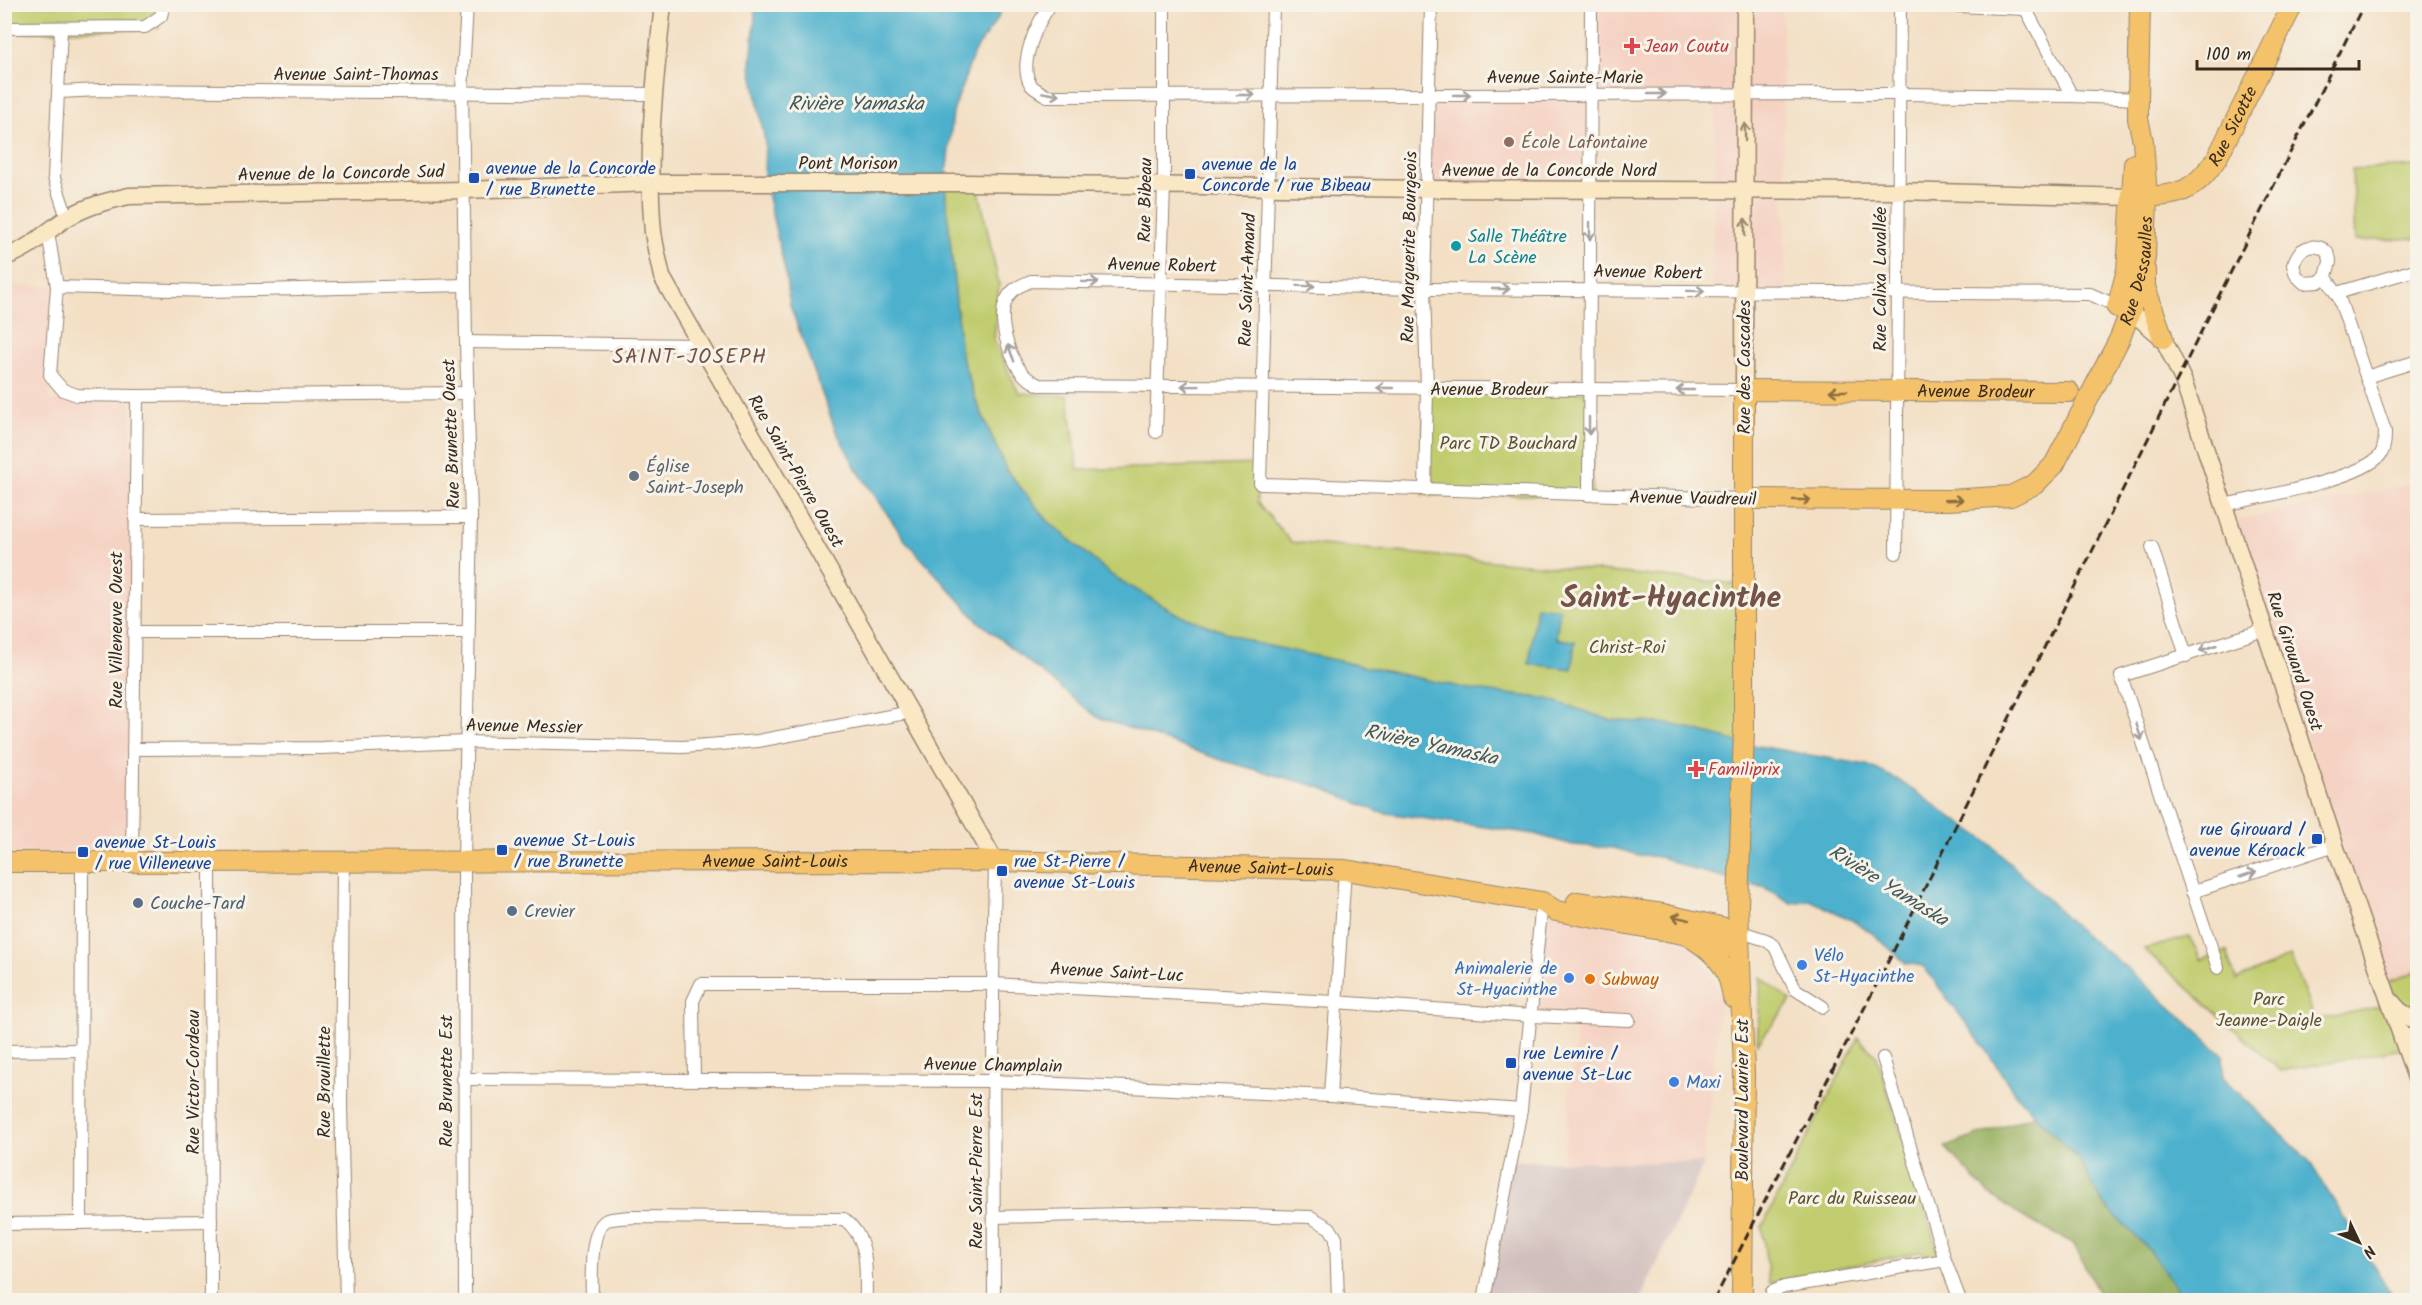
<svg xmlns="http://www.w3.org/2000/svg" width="2422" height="1305" viewBox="0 0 2422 1305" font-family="Kalam,sans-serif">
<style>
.built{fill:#f5d2c2}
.industrial{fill:#d1bfbd}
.green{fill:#c0cc6d;stroke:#7e7b46;stroke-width:1.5}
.forest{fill:#98b060;stroke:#6a6d3f;stroke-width:1.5}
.water{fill:#4eb1cd;stroke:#446e76;stroke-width:1.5}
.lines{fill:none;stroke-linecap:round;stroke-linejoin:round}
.street-casing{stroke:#978471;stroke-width:14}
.secondary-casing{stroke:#978471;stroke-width:19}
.primary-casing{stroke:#978471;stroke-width:22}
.street{stroke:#fff;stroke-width:12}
.secondary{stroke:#fae7c3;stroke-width:16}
.primary{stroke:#f3c26a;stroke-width:20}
.rail{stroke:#3b2a1e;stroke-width:3;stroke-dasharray:9 4.5;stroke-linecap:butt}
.oneway{stroke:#a79f9a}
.oneway2{stroke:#9a8870}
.oneway3{stroke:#8e6e40}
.health-dot{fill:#e0444e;stroke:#f7f3e8;stroke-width:2}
.education-dot{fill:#8d6e63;stroke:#f7f3e8;stroke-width:2}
.transit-dot{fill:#1a4fb4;stroke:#f7f3e8;stroke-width:2}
.culture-dot{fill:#0f9aa8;stroke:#f7f3e8;stroke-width:2}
.worship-dot{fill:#6b7280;stroke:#f7f3e8;stroke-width:2}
.service-dot{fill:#5c6f8a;stroke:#f7f3e8;stroke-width:2}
.shop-dot{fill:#3f7fe0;stroke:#f7f3e8;stroke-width:2}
.food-dot{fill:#e8710a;stroke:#f7f3e8;stroke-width:2}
.labels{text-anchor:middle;stroke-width:6;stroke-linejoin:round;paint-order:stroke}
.health-label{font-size:18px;fill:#be3a42;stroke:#f7f3e8;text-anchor:start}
.street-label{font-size:18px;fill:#3b2a1e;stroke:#f7f3e8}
.education-label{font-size:18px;fill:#785e54;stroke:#f7f3e8;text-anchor:start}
.transit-label{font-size:18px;fill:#164399;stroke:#f7f3e8;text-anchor:start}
.culture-label{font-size:18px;fill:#0d838f;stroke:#f7f3e8;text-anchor:start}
.park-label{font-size:18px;fill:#5c5232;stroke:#f7f3e8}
.worship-label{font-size:18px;fill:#5b616d;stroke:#f7f3e8;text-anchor:start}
.service-label{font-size:18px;fill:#4e5e75;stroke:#f7f3e8;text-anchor:start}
.shop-label{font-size:18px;fill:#366cbe;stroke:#f7f3e8;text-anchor:start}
.food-label{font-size:18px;fill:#c56008;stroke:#f7f3e8;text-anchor:start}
.water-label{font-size:20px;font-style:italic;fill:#42595b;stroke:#f7f3e8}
.quarter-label{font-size:21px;letter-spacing:1.5px;fill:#745348;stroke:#f7f3e8}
.town-label{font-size:30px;font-weight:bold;fill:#745348;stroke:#f7f3e8}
</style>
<rect width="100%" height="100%" fill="#f7f3e8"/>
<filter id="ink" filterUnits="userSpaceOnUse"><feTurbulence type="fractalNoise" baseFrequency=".0167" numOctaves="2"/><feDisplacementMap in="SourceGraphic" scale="12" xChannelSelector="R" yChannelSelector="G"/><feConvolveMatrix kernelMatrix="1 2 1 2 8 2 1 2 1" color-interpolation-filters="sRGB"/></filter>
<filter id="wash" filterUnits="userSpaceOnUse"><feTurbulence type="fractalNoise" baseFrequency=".008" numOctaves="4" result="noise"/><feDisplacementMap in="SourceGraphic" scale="24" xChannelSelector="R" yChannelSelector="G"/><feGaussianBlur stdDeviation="1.35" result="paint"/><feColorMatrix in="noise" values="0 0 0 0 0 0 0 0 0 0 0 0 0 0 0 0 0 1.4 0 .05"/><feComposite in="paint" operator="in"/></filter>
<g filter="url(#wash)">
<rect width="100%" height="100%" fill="#f3dfc4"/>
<!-- built -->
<g class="built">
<polygon points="1591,5 1782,5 1786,292 1711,288 1715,191 1715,94 1591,95 1590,190 1427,189 1430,95 1590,94"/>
<polygon points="4,284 57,287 49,401 131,402 132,863 5,862"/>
<polygon points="2417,482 2417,971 2388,982 2235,521"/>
<polygon points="1541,911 1692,943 1721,995 1704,1163 1563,1163 1577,1018 1532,1016"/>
</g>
<!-- industrial -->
<polygon class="industrial" points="1509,1161 1704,1163 1640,1300 1481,1300"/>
<!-- green -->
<g class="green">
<polygon points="4,5 162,5 159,28 5,33"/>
<polygon points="2417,166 2417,238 2355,241 2352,169"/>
<polygon points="945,186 978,186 999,285 994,341 1019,393 1068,396 1078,470 1257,464 1257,502 1291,542 1747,585 1746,744 1671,724 1610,720 1548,699 1474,690 1255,643 1177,614 1111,575 1048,521 1007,471 976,400 961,355"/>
<polygon points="1425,390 1593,392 1592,495 1423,495"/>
<polygon points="2190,937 2201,960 2227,951 2236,980 2290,956 2315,1020 2387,1005 2403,1049 2281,1071 2144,949"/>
<polygon points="2417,971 2417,1019 2395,996 2388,982"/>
<polygon points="1761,977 1791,1001 1757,1044"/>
<polygon points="1858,1038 1877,1057 1940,1258 1919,1252 1769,1283 1762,1227"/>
</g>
<!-- forest -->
<polygon class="forest" points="2035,1115 2078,1158 2103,1203 2150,1251 2185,1300 2102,1300 2073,1243 2028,1220 1988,1193 1945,1147"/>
<!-- water -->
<g class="water">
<polygon points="756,5 1002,5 998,18 974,52 953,112 945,186 961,355 976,401 1007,471 1048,521 1111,575 1177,614 1255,643 1474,690 1548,699 1610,720 1671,724 1746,744 1867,765 1898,780 1988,842 2081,932 2127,968 2223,1055 2223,1078 2309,1161 2395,1300 2185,1300 2150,1251 2103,1203 2078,1158 2017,1096 1983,1046 1923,966 1906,963 1872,933 1852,920 1810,900 1791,903 1766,888 1692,869 1661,857 1639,855 1614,848 1573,845 1534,834 1379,812 1320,787 1224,761 1097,717 979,622 905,540 856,468 835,429 790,305 785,270 764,180 765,141 751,66"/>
<polygon points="1536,606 1560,609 1556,639 1575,641 1572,669 1529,664"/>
</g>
</g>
<g filter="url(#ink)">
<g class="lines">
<defs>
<g id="street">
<path d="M1051,4C1038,21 1017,64 1031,85C1034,89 1042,93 1047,96L1899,94L2072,96L2138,99"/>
<polyline points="1273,4 1260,484 1744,499"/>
<polyline points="1914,4 2025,9"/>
<polyline points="2023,4 2072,96"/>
<polyline points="4,28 145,27 161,16 164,4"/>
<polyline points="61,29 54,178 67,218"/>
<polyline points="59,92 100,90 654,94"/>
<polyline points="48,232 57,287 50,375 63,390 77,395 137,396 468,393"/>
<polyline points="57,287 211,291 465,285"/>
<polyline points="2337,293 2418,269"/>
<polyline points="466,342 701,345"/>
<polyline points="2366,377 2418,361"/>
<path d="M1744,390L1039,385C1035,383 1030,380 1026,377C1010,363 995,317 1008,297C1013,288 1022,285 1031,281L1424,289L2090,294L2117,306"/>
<polyline points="1156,432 1164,186 1164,4"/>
<polyline points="1425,490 1427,388 1424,289 1431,4"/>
<polyline points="1589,495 1591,4"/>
<path d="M2224,505C2255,498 2364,479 2381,454C2385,447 2385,439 2385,431L2339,298L2326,277C2327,272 2329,266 2330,262C2330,246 2311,242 2300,252C2297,255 2295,261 2293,265L2296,275L2304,283L2318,282L2326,277"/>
<polyline points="135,519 471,517"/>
<polyline points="2152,547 2186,656"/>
<polyline points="1896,553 1900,4"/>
<polyline points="134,632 468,632"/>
<polyline points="133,749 322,748 466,742 683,747 758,741 911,712"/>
<polyline points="132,863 137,396"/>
<polyline points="210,863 211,1300"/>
<polyline points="343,863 341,1106 346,1300"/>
<polyline points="2192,892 2335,845"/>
<polyline points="1738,931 1766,940 1775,947 1795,989 1823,1007"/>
<polyline points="2218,968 2121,676 2264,630"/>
<polyline points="4,1051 81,1050"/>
<polyline points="1883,1058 1945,1260 1960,1300"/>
<polyline points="463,1079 993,1081 1330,1096 1521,1110"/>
<polyline points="694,1080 693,1001 701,984 993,984 1335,1002 1532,1016 1629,1020"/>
<polyline points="1330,1096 1345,870"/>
<polyline points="994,1217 1167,1213 1311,1217 1330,1228 1336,1238 1338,1300"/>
<polyline points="81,1223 82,863"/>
<polyline points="4,1224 211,1221"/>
<polyline points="465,1300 464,862 471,517 466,342 462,92 467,4"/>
<path d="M592,1300C592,1283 588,1229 607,1220C614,1218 624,1218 631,1217L844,1219C871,1240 865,1270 866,1300"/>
<polyline points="994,1300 993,984 995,861"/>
<polyline points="1484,1300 1521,1110 1542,902"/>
<polyline points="1772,1300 1772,1292 1784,1287 1945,1260"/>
</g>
<g id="secondary">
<path d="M663,4C655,79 646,156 653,232C655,247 659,262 662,277L995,861"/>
<path d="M4,257C30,250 46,231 67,218C87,206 107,201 129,196L465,190L651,183H966L1427,189L1898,191L2132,197"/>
<polyline points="2120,307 2140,319 2163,338 2183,380 2335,845 2418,1084"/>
<polyline points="1744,390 1745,4"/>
<polyline points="2391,1001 2400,1011 2418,1023"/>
<polyline points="2402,1038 2418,1036"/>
</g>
<g id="primary">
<path id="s1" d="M2133,197C2177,196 2193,195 2218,156L2293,4"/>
<polyline points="2145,270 2145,287 2163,338"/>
<polyline points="2117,307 2127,270 2134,164"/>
<path id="s2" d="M1744,499L1949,500L2011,496L2035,484L2054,465L2120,338L2130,312L2145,258L2147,197L2143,141L2138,119V99L2140,4"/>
<path id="s3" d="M4,862L995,861L1345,870L1542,902L1556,911L1688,935L1738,949"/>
<polyline points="1577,902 1663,914 1738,931"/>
<path d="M1695,940C1719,956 1729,969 1733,998"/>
<path id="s4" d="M1742,1300L1744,1073L1738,907L1744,730V390L2069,392"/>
</g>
</defs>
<!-- street casing -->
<use href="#street" class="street-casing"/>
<!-- secondary casing -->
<use href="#secondary" class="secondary-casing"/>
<!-- primary casing -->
<use href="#primary" class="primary-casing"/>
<!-- street -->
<use href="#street" class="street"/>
<!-- secondary -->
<use href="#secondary" class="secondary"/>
<!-- primary -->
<use href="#primary" class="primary"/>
<!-- rail -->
<polyline class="rail" points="1714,1300 1886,966 2364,4"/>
</g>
<!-- one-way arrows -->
<defs><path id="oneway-shaft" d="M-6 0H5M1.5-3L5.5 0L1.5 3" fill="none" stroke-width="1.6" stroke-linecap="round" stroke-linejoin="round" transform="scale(1.5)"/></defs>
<g class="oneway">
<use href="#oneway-shaft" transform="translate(1051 94) rotate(10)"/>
<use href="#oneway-shaft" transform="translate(1657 94)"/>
<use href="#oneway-shaft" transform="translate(1246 95)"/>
<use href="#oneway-shaft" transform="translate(1462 95)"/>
<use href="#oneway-shaft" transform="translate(1590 231) rotate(90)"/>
<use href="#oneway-shaft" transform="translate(1090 282) rotate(1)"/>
<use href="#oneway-shaft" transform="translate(1306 286) rotate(1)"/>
<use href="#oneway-shaft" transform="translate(1501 289)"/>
<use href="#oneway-shaft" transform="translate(1696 291) rotate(1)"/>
<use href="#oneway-shaft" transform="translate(1011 353) rotate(-111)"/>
<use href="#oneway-shaft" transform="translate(1190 386) rotate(-179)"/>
<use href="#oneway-shaft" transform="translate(1385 388) rotate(-180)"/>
<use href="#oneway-shaft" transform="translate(1685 390) rotate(-180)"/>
<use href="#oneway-shaft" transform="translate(1589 426) rotate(90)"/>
<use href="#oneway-shaft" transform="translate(2208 648) rotate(162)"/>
<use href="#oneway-shaft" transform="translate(2139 732) rotate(72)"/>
<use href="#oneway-shaft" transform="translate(2248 874) rotate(-18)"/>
</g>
<g class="oneway2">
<use href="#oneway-shaft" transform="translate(1745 132) rotate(-90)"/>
<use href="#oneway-shaft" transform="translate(1745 227) rotate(-90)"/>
</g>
<g class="oneway3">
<use href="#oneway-shaft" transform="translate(1838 391) rotate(-180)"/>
<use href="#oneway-shaft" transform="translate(1802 500)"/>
<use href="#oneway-shaft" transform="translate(1954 500) rotate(-2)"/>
<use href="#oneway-shaft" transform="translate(1681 918) rotate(-167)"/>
</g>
</g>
<!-- markers -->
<g class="health-dot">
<path d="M1629 37h6v6h6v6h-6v6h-6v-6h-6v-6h6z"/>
<path d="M1693 760h6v6h6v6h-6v6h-6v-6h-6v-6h6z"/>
</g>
<circle class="education-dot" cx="1509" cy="142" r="6"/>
<g class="transit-dot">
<rect x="1184" y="168" width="12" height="12" rx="3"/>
<rect x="468" y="172" width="12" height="12" rx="3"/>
<rect x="2311" y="833" width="12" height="12" rx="3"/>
<rect x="496" y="844" width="12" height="12" rx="3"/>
<rect x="77" y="846" width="12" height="12" rx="3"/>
<rect x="996" y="865" width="12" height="12" rx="3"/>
<rect x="1505" y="1057" width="12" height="12" rx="3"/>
</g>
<circle class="culture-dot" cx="1456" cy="246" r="6"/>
<circle class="worship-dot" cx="634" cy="476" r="6"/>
<g class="service-dot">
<circle cx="138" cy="903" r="6"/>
<circle cx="512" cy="911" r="6"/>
</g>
<g class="shop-dot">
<circle cx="1802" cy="965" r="6"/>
<circle cx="1569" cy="978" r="6"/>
<circle cx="1674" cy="1082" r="6"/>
</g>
<circle class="food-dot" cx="1590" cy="979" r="6"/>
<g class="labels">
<!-- health labels -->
<g class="health-label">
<text x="1644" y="52">Jean Coutu</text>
<text x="1708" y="775">Familiprix</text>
</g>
<!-- street labels -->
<g class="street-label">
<text x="356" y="80">Avenue Saint-Thomas</text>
<text x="1565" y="83">Avenue Sainte-Marie</text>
<text dy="6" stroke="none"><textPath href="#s1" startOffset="134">Rue Sicotte</textPath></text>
<text x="848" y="169">Pont Morison</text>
<text x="1549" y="176">Avenue de la Concorde Nord</text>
<text transform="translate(341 173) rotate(-1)" y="6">Avenue de la Concorde Sud</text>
<text transform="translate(1145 200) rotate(-89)" y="6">Rue Bibeau</text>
<text transform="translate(1409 247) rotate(-89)" y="6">Rue Marguerite Bourgeois</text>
<text transform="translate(1162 265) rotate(1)" y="6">Avenue Robert</text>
<text dy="6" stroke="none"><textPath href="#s2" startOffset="534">Rue Dessaulles</textPath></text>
<text transform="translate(1648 272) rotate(1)" y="6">Avenue Robert</text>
<text transform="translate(1880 279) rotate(-90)" y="6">Rue Calixa Lavallée</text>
<text transform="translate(1247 280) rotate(-88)" y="6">Rue Saint-Amand</text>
<text transform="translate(1744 367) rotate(-90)" y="6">Rue des Cascades</text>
<text x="1489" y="395">Avenue Brodeur</text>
<text dy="6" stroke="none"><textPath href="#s4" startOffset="1142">Avenue Brodeur</textPath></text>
<text transform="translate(451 434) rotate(-92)" y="6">Rue Brunette Ouest</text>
<text transform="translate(796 471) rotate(60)" y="6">Rue Saint-Pierre Ouest</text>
<text transform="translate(1693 498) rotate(1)" y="6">Avenue Vaudreuil</text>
<text transform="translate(116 630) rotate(-90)" y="6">Rue Villeneuve Ouest</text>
<text transform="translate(2295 661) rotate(72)" y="6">Rue Girouard Ouest</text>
<text transform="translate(524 726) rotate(1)" y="6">Avenue Messier</text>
<text dy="6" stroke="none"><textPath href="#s3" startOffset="771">Avenue Saint-Louis</textPath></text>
<text dy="6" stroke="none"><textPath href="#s3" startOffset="1257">Avenue Saint-Louis</textPath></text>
<text transform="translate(1117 972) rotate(3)" y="6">Avenue Saint-Luc</text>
<text transform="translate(993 1065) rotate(1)" y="6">Avenue Champlain</text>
<text transform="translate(446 1081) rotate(-90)" y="6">Rue Brunette Est</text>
<text transform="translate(193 1082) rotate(-90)" y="6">Rue Victor-Cordeau</text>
<text transform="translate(324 1082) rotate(-90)" y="6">Rue Brouillette</text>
<text transform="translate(1742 1100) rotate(-90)" y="6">Boulevard Laurier Est</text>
<text transform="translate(976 1171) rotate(-90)" y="6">Rue Saint-Pierre Est</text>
</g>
<!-- education labels -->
<g class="education-label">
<text x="1521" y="148">École Lafontaine</text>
</g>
<!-- transit labels -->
<g class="transit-label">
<text x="1202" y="170">avenue de la<tspan x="1202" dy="21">Concorde / rue Bibeau</tspan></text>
<text x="486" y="174">avenue de la Concorde<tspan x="486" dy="21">/ rue Brunette</tspan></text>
<text x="2305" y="835" text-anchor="end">rue Girouard /<tspan x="2305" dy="21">avenue Kéroack</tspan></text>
<text x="514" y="846">avenue St-Louis<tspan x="514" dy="21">/ rue Brunette</tspan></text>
<text x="95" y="848">avenue St-Louis<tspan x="95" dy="21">/ rue Villeneuve</tspan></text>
<text x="1014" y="867">rue St-Pierre /<tspan x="1014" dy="21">avenue St-Louis</tspan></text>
<text x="1523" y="1059">rue Lemire /<tspan x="1523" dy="21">avenue St-Luc</tspan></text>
</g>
<!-- culture labels -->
<g class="culture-label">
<text x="1468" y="242">Salle Théâtre<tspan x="1468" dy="21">La Scène</tspan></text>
</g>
<!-- park labels -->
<g class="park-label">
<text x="1508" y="449">Parc TD Bouchard</text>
<text x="1627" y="653">Christ-Roi</text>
<text x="2269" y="1005">Parc<tspan x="2269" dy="21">Jeanne-Daigle</tspan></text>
<text x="1852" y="1204">Parc du Ruisseau</text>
</g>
<!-- worship labels -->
<g class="worship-label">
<text x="646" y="472">Église<tspan x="646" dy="21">Saint-Joseph</tspan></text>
</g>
<!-- service labels -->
<g class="service-label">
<text x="150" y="909">Couche-Tard</text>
<text x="524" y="917">Crevier</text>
</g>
<!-- shop labels -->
<g class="shop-label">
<text x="1814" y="961">Vélo<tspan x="1814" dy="21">St-Hyacinthe</tspan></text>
<text x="1557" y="974" text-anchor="end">Animalerie de<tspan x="1557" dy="21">St-Hyacinthe</tspan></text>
<text x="1686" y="1088">Maxi</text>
</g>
<!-- food labels -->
<g class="food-label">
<text x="1602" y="985">Subway</text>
</g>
<!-- water labels -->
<g class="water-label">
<text x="856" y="110">Rivière Yamaska</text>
<text transform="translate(1431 744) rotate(12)" y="7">Rivière Yamaska</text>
<text transform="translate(1889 885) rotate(32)" y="7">Rivière Yamaska</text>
</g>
<!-- quarter labels -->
<g class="quarter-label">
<text x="690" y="363">SAINT-JOSEPH</text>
</g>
<!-- town labels -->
<g class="town-label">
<text x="1671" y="607">Saint-Hyacinthe</text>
</g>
</g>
<!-- margin -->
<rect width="2422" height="1305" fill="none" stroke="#f7f3e8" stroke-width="24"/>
<!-- north arrow -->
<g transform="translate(2359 1242) rotate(134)" stroke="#f7f3e8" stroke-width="4.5" paint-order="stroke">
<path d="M0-4.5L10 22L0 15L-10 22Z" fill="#3b2a1e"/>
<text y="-9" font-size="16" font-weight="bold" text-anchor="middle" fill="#3b2a1e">N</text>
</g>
<!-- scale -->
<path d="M2197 60v9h162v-9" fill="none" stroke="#3b2a1e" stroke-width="3"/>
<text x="2206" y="60" font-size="18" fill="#3b2a1e" stroke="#f7f3e8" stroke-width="4.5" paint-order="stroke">100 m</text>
</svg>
